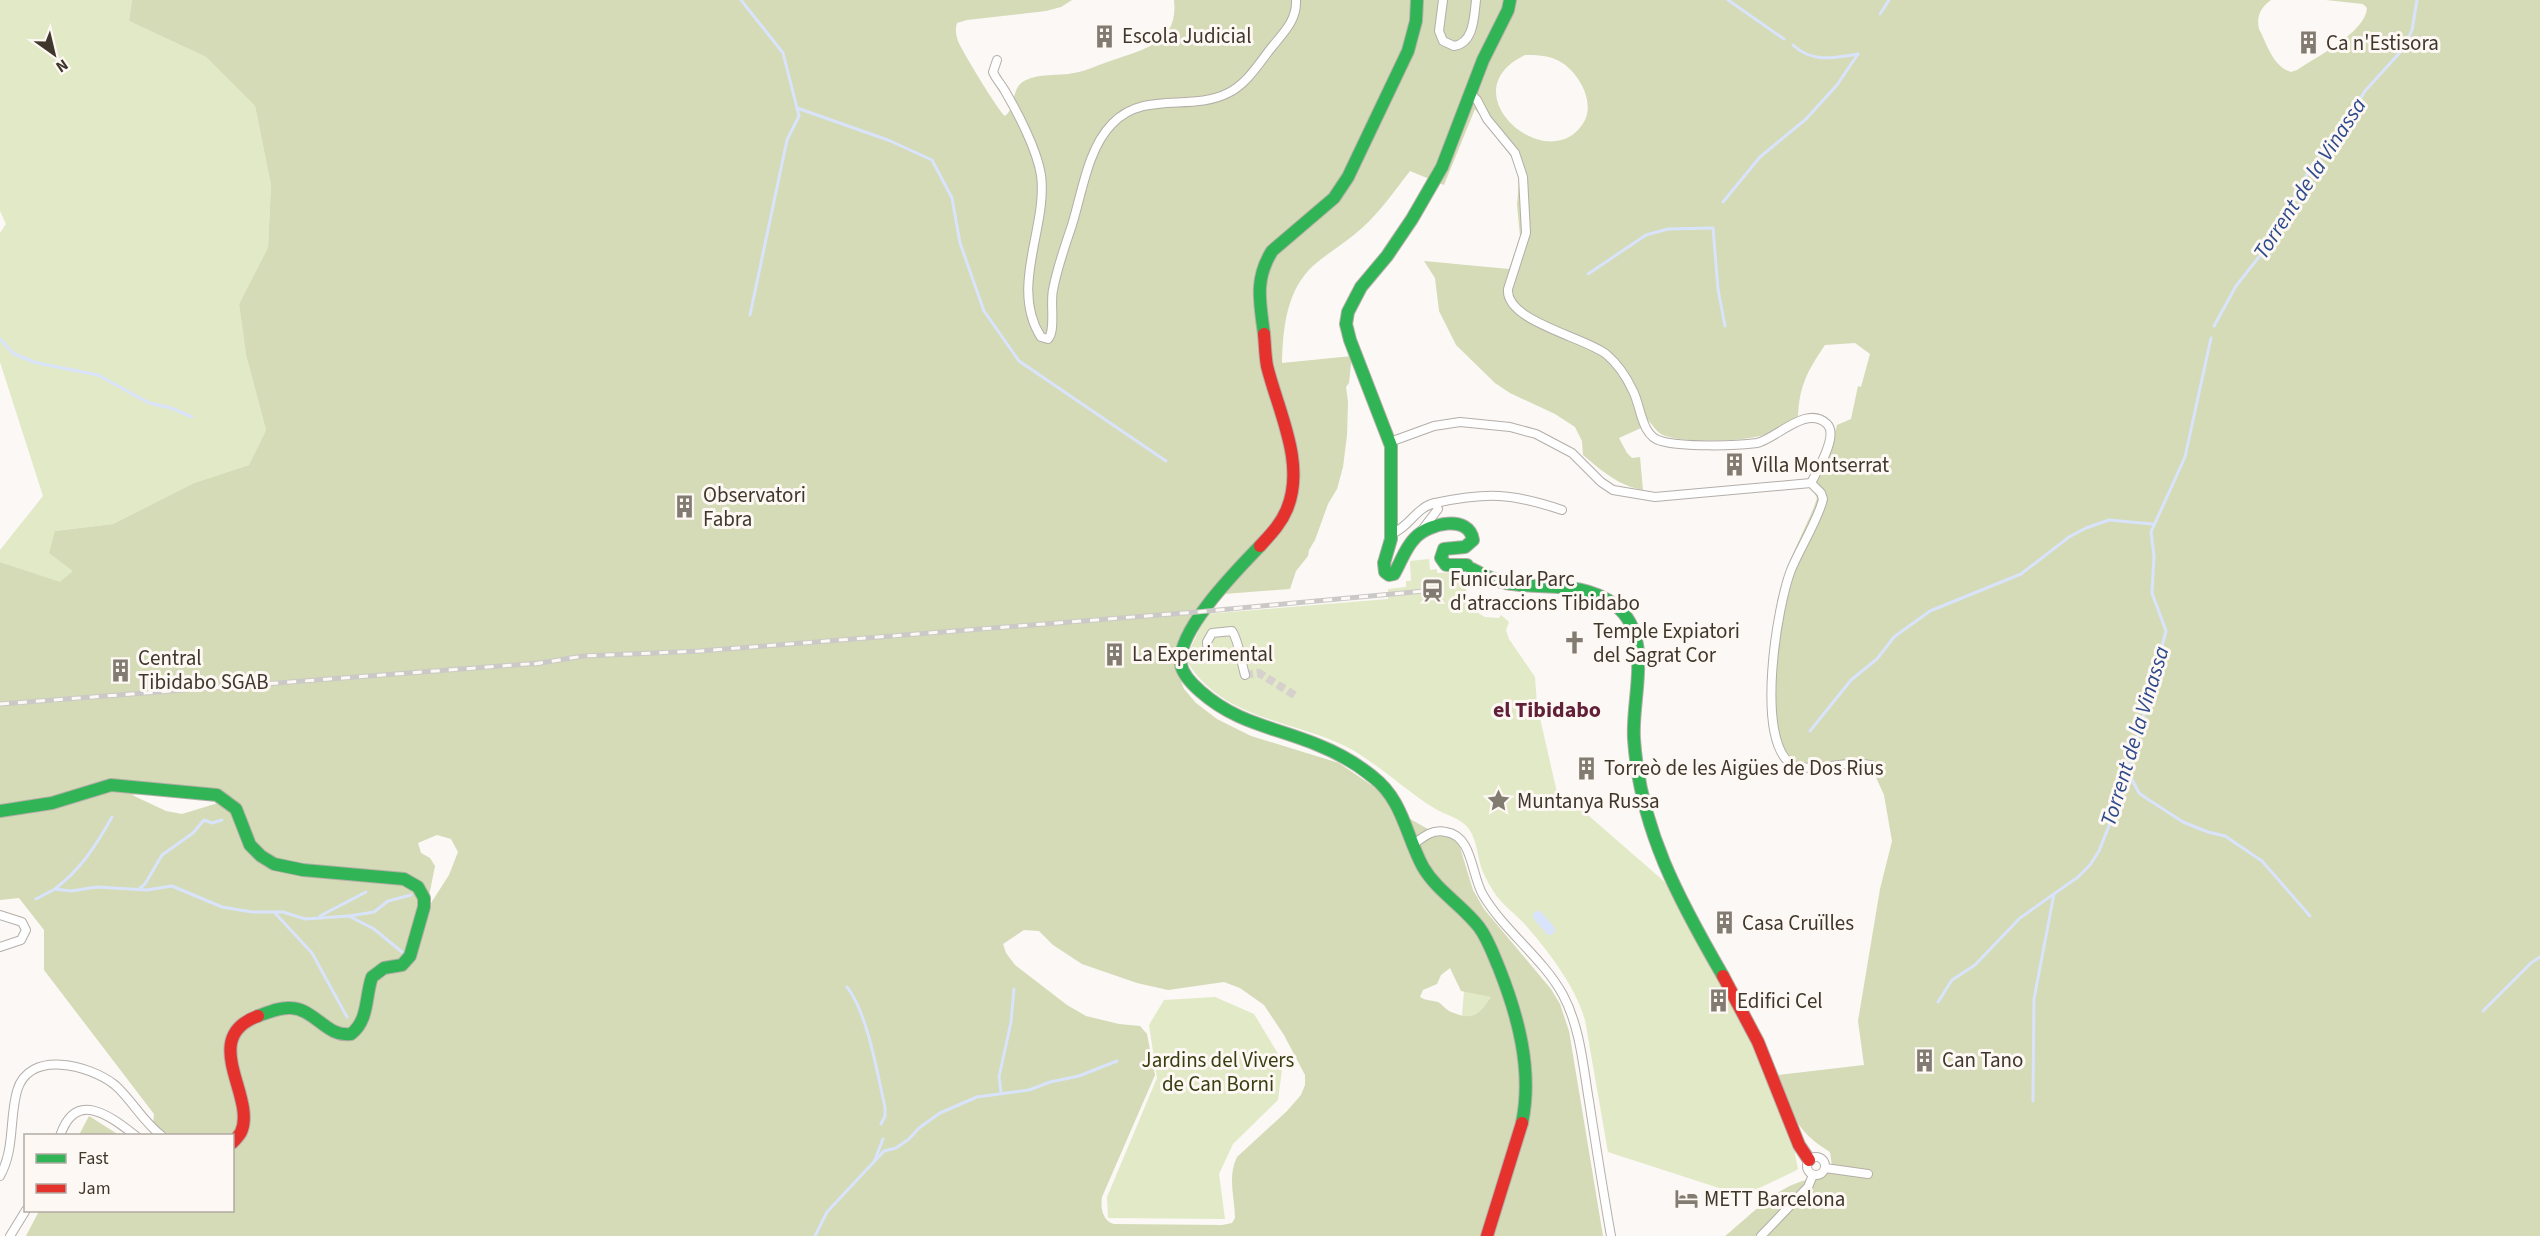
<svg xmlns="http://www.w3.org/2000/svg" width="2540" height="1236" viewBox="0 0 2540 1236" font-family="'Source Sans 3',sans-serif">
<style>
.green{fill:#e2e9c6}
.forest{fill:#d4dbb6;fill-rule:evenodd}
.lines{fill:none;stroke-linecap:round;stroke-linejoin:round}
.stream{stroke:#d9e4fc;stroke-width:3}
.canal{stroke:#d9e4fc;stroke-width:10}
.street-tunnel{stroke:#d6d1cd;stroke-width:8;stroke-dasharray:8 4;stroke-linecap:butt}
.street-casing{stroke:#b4aea9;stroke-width:10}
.fast-casing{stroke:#b4aea9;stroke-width:14}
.jam-casing{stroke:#b4aea9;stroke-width:14}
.street{stroke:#fefefe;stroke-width:8}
.fast{stroke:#30b455;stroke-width:12}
.jam{stroke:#e5322d;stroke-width:12}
.rail-casing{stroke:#cbc9c8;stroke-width:5}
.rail{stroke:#fdf8f3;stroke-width:3;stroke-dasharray:9;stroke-linecap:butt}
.labels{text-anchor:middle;stroke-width:6;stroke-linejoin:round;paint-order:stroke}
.poi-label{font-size:21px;fill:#40372c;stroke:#fdf8f3;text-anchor:start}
.park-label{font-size:21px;fill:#373f10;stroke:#fdf8f3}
.water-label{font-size:22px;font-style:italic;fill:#2e4a8d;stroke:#fdf8f3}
.neighbourhood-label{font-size:22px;font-weight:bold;fill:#621f38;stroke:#fdf8f3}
</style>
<rect width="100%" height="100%" fill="#fbf8f5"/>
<!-- green -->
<g class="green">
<polygon points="0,0 132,0 129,21 206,57 255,106 271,185 268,249 239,304 246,355 266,430 249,465 194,483 113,524 55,531 74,571 60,583 0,562 0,550 43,496 0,362 0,233 6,224 0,211"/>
<path d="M1429,559L1430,570L1437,569V573L1458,572L1465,577L1468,607L1485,617L1499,618L1501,615L1509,622L1506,630L1509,639L1535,677L1537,705L1558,797L1581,809L1674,890L1738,1006L1793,1144L1798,1169L1793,1172L1757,1189L1746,1191L1722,1189L1608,1152L1585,1020C1576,988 1550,953 1528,928C1518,915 1502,906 1494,892C1490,886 1486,879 1483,872C1477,858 1478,842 1469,829C1461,818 1445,815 1434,808C1403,789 1378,763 1345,746C1291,720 1223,719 1188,663L1190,649L1207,614L1388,599V589L1406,587V581H1411L1410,561Z"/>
<path d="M1464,991L1492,997C1485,1008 1479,1016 1465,1018L1462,1015Z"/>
<polygon points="1215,997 1254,1014 1283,1062 1278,1100 1233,1144 1219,1174 1225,1219 1108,1218 1107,1197 1157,1078 1149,1025 1164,1000"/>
</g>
<!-- forest -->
<g class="forest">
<path d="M132,0H1072L1061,7L1046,11L967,20L957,23C955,29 956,35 958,41C962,51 999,112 1005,116C1016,108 1011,88 1024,81C1039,73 1058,76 1074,73C1087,71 1100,64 1113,60C1145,49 1179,42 1174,0H2271C2261,7 2256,16 2259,29C2267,44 2273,67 2291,72L2297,70C2316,57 2366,32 2367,8L2363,4L2326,0H2540V1236H1725C1745,1220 1764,1200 1786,1188C1799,1180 1826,1177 1832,1166L1830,1152C1793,1129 1793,1114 1778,1075L1864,1065L1858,1021L1880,889L1892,841L1884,795L1875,775L1865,767L1790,773C1782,761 1773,747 1770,732C1763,704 1772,616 1781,587C1789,559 1803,533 1814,507L1817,498L1812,488L1827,461L1837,425L1851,419L1858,386L1861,387L1870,354L1855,343L1825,345C1808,370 1799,386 1798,416C1787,422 1777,429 1766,434C1747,442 1678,444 1661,434C1656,431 1652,424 1648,420L1641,428L1619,438L1627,453L1632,458L1640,457L1643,490C1619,486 1602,471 1583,455L1582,441L1575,427L1555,414L1510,393L1495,383L1456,345L1439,311L1435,278L1424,261L1509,269L1520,236L1517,205L1519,180L1516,163L1475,109L1444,185L1410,171C1395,190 1380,212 1362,228C1347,242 1329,252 1314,265C1286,290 1283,329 1282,363L1352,356L1349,383L1346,387L1348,402L1347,435L1343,467L1337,489L1328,504L1315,540L1309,550L1308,556L1296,571L1290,589L1224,594L1210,592L1177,647L1174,663L1184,689L1196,703L1217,719L1251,736L1339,763L1380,791L1396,811L1435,833L1449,835L1459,844L1473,890L1484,909L1551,989L1560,1004L1569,1031L1603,1236H26L39,1211L232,1210V1136L152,1135L154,1114L44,970V930L19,898L0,900V562L60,582L73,571L49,553L55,531L113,524L194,483L249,465L266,430L246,355L239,304L268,248L271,185L255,106L206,57L129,21ZM1525,55C1536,55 1546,55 1557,60C1577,69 1596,101 1584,122C1550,180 1446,93 1525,55ZM156,791L190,795L218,803L182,814L166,811L132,795ZM437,835L451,839L458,852L449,875L431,903L428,901L435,866L430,858L421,853L418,843ZM1024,930L1039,931L1053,945L1082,964L1137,983L1168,990L1224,982L1240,988L1264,1005L1284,1035L1305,1075V1085L1301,1095L1287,1111L1237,1157C1227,1177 1235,1198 1235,1218L1232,1223L1222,1225L1114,1224C1103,1221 1100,1208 1102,1197L1155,1075L1147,1034L1140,1026L1119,1024L1086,1016L1067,1005L1015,965L1006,953L1003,944ZM1450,968L1461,991L1491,997C1478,1017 1472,1021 1449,1011C1445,1009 1442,1004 1438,1002C1431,1000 1426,1001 1420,997L1423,990L1437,984L1441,975Z"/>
<polygon points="89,1116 119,1135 79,1135"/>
</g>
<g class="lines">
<!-- stream -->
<g class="stream">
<polyline points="741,0 783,53 797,108 888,140 932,160 952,198 960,243 984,311 1019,361 1166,461"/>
<polyline points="1728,0 1784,39"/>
<polyline points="1880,14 1889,0"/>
<path d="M1793,45C1812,63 1834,58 1858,54"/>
<polyline points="1723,202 1760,157 1806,119 1837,85 1858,54"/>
<polyline points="1588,274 1646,235 1668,229 1713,228 1718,289 1725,326"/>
<polyline points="750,315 787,140 799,116 797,108"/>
<polyline points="2214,326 2236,286 2270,243 2311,167 2337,137 2365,91 2404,48 2412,30 2417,0"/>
<polyline points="0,339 14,354 37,363 98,375 149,403 171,408 192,417"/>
<polyline points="1810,731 1851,680 1877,659 1894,637 1930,611 2021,574 2069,537 2086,528 2109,520 2152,524"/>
<polyline points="2127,770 2139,793 2149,800 2183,822 2208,832 2225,836 2262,861 2310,916"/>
<path d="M56,888C81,869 97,844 112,817"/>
<polyline points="139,889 145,884 162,855 193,833 204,820 212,823 222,820"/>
<polyline points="36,899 55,889 71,891 97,887 147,890 172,886 222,907 252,912 283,912 305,919 349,916 374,929 402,952"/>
<polyline points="275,913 312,953 347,1017"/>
<polyline points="320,916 366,892"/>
<polyline points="349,916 374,912 388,901 411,895"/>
<path d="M847,987C868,1014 877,1073 885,1107V1116L881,1124"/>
<polyline points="1938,1002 1952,980 1975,965 2020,918 2078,877 2090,865 2099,851 2118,803 2126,769 2136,744 2166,631 2152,593 2154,556 2151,532 2185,457 2211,338"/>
<polyline points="2483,1011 2531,963 2540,957"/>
<polyline points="1001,1092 999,1077 1011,1022 1014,989"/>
<polyline points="2033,1101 2034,999 2054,894"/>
<polyline points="874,1162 883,1139"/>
<polyline points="815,1236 827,1212 884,1151 896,1148 909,1139 919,1128 940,1113 977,1097 1029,1090 1050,1082 1079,1076 1117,1061"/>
</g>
<!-- canal -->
<polyline class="canal" points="1538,916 1550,930"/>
<!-- street-tunnel -->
<polyline class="street-tunnel" points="1245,675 1259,673 1296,696"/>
<defs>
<g id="street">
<path d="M1443,0L1439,31L1443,41L1454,46C1474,43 1474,17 1476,0"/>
<path d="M997,60L993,72C996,79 1001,84 1005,91C1018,113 1037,150 1041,175C1048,227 1009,287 1041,337L1048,339C1056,331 1050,303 1053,290C1057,268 1065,246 1072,225C1082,193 1088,148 1112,124C1144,90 1191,112 1228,93C1247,84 1259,63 1272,47C1284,32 1297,20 1296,0"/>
<path d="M1471,94L1477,100L1487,119L1515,153L1523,177L1526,233L1508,289C1505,321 1584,337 1606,354C1618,364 1627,378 1633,391C1641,406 1641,436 1661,441C1682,447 1735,446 1757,443C1776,439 1807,404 1827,424C1839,435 1817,471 1811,483"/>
<polyline points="1390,442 1434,426 1460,422 1510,427 1536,434 1572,453 1601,482 1613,490 1655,497 1811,483"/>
<path d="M1811,483L1821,493L1823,499C1819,518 1799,550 1791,570C1777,606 1755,738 1791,764C1807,775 1853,757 1876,767"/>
<path d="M1422,530L1438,509L1435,503C1488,492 1511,493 1562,510"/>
<path d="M1391,534C1409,528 1416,507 1435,503"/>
<path d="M1208,655L1207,642L1212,633L1232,631C1239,641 1241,662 1245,675"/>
<path d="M1414,844C1424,836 1433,829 1446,832C1473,836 1471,875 1483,895C1505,932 1542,957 1563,995C1580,1027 1583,1065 1589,1101C1596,1146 1603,1191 1611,1236"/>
<polyline points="0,915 22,922 26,930 21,940 0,947"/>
<path d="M60,1136C76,1088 111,1117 136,1136"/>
<circle cx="1816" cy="1166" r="9"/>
<polyline points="1825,1168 1868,1174"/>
<path d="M0,1176C15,1149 9,1120 17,1091C29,1049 90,1065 115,1085C132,1100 143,1122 162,1136"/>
<polyline points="10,1236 26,1210"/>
<polyline points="1761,1236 1808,1187 1813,1175"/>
</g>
<g id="fast">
<path d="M1264,334C1260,302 1254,280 1272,251L1334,198L1348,177L1408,51L1416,21L1417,0"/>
<path d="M1260,546C1238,569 1175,632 1181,665C1183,675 1192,684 1200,691C1237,724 1275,727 1318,745C1338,753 1356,763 1373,777C1403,800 1406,836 1423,867C1437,891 1462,905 1479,927C1488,939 1493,954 1499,968C1518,1016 1533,1070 1522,1123"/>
<path d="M1467,565H1446L1441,558L1444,549L1465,547L1473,540C1469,514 1429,523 1415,538C1405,548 1401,562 1394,574L1389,575L1385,572L1384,563L1391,539V446L1350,340L1346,324L1348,312L1361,287L1387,256L1412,219L1442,167L1483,60L1508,10L1510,0"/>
<path d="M1472,569C1483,575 1493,580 1506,583C1544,590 1582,580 1615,605C1655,636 1631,697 1634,739C1640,829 1679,900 1723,976"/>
<path d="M0,811L52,803L111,785L217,795L236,809L250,845L261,856L274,864L303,870L404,879L418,887L424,898V907L410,956L402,965L384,968L372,977C365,997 369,1020 351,1034C327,1038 315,1009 291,1008C280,1007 269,1012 258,1016"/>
</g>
<g id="jam">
<path d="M1260,546C1270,535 1281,524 1287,509C1306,463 1278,411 1267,366C1265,355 1265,344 1264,334"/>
<polyline points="1723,976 1758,1042 1799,1145 1809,1160"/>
<path d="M232,1143C235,1140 239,1136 241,1132C257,1097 198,1038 258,1016"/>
<polyline points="1487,1236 1522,1123"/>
</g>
</defs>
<!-- street casing -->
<use href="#street" class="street-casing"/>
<!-- fast casing -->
<use href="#fast" class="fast-casing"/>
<!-- jam casing -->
<use href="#jam" class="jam-casing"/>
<!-- street -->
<use href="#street" class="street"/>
<!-- fast -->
<use href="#fast" class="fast"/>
<!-- jam -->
<use href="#jam" class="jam"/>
<defs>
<g id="rail">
<polyline points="534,664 584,656 700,651 1197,612 1425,591"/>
<polyline points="0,704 541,663"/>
</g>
</defs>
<!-- rail casing -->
<use href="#rail" class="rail-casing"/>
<!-- rail -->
<use href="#rail" class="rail"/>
</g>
<!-- icons -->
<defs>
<symbol id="building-bare" viewBox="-9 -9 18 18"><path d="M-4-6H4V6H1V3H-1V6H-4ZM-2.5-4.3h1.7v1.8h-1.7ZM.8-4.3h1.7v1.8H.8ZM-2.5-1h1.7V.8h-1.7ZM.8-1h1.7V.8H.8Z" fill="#817b72" stroke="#fdf8f3" stroke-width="2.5" paint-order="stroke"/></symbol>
<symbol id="station-bare" viewBox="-9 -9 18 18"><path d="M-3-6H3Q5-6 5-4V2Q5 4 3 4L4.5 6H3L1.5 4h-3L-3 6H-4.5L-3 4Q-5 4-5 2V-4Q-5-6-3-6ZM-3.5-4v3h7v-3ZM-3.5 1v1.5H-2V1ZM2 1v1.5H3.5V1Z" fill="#817b72" stroke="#fdf8f3" stroke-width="2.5" paint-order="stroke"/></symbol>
<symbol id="church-bare" viewBox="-9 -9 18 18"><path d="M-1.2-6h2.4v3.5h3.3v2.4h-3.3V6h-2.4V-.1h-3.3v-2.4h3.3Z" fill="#817b72" stroke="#fdf8f3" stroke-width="2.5" paint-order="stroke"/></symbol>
<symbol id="sight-bare" viewBox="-9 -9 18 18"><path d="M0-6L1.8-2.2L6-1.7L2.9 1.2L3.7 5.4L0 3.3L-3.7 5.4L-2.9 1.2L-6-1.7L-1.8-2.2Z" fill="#817b72" stroke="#fdf8f3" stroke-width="2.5" paint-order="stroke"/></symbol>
<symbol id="hotel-bare" viewBox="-9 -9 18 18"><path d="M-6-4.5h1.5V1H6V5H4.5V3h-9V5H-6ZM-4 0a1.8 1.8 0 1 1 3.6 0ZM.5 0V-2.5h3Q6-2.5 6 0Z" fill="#817b72" stroke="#fdf8f3" stroke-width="2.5" paint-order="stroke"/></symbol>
</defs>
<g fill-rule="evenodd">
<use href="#building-bare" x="1088" y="20" width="33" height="33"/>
<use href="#building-bare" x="2292" y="26" width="33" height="33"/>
<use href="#building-bare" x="1718" y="448" width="33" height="33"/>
<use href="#building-bare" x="668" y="490" width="33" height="33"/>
<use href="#station-bare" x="1416" y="574" width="33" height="33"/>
<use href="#church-bare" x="1558" y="626" width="33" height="33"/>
<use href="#building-bare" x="1098" y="638" width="33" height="33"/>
<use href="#building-bare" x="104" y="654" width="33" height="33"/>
<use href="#building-bare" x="1570" y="752" width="33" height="33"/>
<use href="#sight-bare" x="1482" y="784" width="33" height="33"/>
<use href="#building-bare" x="1708" y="906" width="33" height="33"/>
<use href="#building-bare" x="1702" y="984" width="33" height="33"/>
<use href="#building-bare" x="1908" y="1044" width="33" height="33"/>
<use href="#hotel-bare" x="1670" y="1182" width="33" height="33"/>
</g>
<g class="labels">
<!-- poi labels -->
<g class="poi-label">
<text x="1122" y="43">Escola Judicial</text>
<text x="2326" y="50">Ca n'Estisora</text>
<text x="1752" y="472">Villa Montserrat</text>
<text x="703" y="502">Observatori<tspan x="703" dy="24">Fabra</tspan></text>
<text x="1450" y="586">Funicular Parc<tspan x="1450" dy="24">d'atraccions Tibidabo</tspan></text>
<text x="1593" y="638">Temple Expiatori<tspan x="1593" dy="24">del Sagrat Cor</tspan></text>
<text x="1132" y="661">La Experimental</text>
<text x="138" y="665">Central<tspan x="138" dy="24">Tibidabo SGAB</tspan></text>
<text x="1604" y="775">Torreò de les Aigües de Dos Rius</text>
<text x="1517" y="808">Muntanya Russa</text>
<text x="1742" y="930">Casa Cruïlles</text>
<text x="1737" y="1008">Edifici Cel</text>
<text x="1942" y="1067">Can Tano</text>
<text x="1704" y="1206">METT Barcelona</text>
</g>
<!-- park labels -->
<g class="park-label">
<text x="1218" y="1067">Jardins del Vivers<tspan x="1218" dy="24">de Can Borni</tspan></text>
</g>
<!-- water labels -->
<g class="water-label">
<text transform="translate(2309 178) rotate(-57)" y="8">Torrent de la Vinassa</text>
<text transform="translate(2134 736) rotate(-73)" y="8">Torrent de la Vinassa</text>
</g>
<!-- neighbourhood labels -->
<g class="neighbourhood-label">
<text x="1547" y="717">el Tibidabo</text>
</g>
</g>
<!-- legend -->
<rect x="24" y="1134" width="210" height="78" fill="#fdf8f3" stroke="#b1aba3" stroke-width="1.5"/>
<rect x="36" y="1154" width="30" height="9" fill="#30b455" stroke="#b1aba3" stroke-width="1.5"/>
<text x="78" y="1164" font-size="18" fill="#40372c">Fast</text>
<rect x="36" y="1184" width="30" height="9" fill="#e5322d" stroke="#b1aba3" stroke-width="1.5"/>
<text x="78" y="1194" font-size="18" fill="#40372c">Jam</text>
<!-- north arrow -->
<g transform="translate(54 54) rotate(146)" stroke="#fdf8f3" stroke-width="4.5" paint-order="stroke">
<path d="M0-4.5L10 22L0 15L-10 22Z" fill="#40372c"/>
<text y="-9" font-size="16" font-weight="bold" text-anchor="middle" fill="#40372c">N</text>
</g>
</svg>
